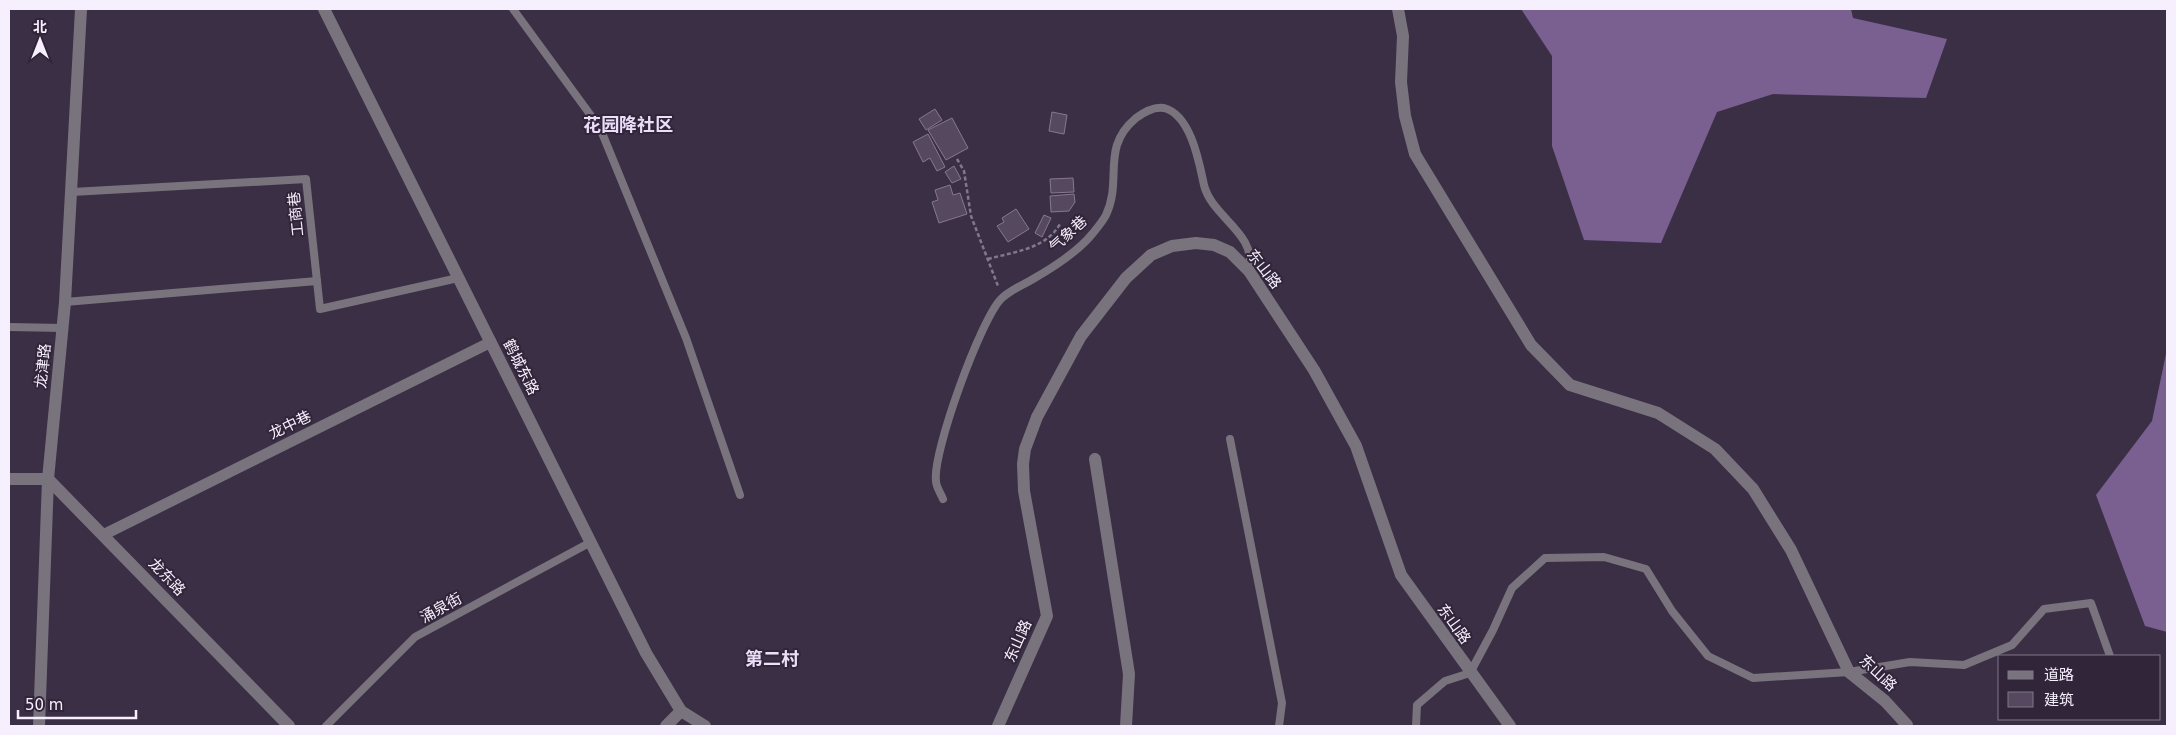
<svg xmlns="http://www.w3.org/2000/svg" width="2176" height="735" viewBox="0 0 2176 735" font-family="'DejaVu Sans','Noto Sans SC',sans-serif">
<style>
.forest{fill:#7a5f91}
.building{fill:#55485f;stroke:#857891}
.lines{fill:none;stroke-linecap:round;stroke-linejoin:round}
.path{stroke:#82788b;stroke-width:2.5;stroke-dasharray:4 2.5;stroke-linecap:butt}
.service{stroke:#79737e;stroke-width:8}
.pedestrian{stroke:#79737e;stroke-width:11}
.minor{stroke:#79737e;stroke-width:12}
.tertiary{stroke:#79737e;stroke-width:12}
.labels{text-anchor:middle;stroke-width:4;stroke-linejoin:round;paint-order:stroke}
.street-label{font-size:15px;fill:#f6effd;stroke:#31253a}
.quarter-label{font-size:18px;font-weight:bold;fill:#ecddf9;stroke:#31253a}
</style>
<rect width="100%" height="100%" fill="#3b2f45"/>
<!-- forest -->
<g class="forest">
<polygon points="1521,9 1851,9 1853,18 1947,39 1926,98 1773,94 1717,112 1661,243 1584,240 1552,146 1552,56"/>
<polygon points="2167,349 2167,632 2145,626 2096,495 2152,421"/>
</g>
<!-- building -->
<g class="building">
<polygon points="935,109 942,120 926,130 919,119"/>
<polygon points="1052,112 1067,115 1064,134 1049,131"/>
<polygon points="952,118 968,148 946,160 928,130"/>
<polygon points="928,134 945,167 937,171 930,158 923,162 913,142"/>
<polygon points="954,166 961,179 952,183 945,172"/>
<polygon points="1073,178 1074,192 1051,193 1050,179"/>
<polygon points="950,185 953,195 960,193 967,214 939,223 932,202 938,200 935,190"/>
<polygon points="1074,194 1075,202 1069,211 1051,212 1050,196"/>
<polygon points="1016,209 1029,229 1008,242 997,226 1004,222 1002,218"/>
<polygon points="1044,215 1051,218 1042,237 1035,233"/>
</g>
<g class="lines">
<!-- path -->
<g class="path">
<polyline points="957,159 964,171 971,216 998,286"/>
<path d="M988,259C1013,252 1046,249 1060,224"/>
</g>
<!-- service -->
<g class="service">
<polyline points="513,9 600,128 686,338 740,495"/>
<polyline points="72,192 306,179 320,309 458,278"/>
<polyline points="65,302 317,281"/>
<polyline points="9,327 63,328"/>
<polyline points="1230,439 1282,703 1279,726"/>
<path d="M943,499C941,494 936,487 936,481C932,453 981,319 1001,299C1010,290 1023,285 1033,279C1054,267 1078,252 1093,233C1097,228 1103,221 1106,215C1123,179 1100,148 1136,118C1144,112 1154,106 1164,108C1191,115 1199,162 1204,185C1212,218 1258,233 1249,271"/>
<polyline points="326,726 415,637 591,542"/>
<polyline points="1416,726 1417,705 1445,681 1470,673 1493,630 1512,588 1545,558 1604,557 1646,569 1672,611 1708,656 1753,678 1849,672 1910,662 1964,665 2012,645 2044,609 2091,603 2110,656"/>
</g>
<!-- pedestrian -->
<polyline class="pedestrian" points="103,535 491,342"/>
<!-- minor -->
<g class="minor">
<polyline points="1398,9 1403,36 1401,82 1405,116 1415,154 1531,345 1570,385 1658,413 1715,449 1753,489 1791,550 1849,672 1885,701 1907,725 1906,726"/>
<polyline points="1095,459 1129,674 1126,726"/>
<polyline points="9,479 48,479 289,726"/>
<polyline points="998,726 1047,616 1024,491 1023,464 1025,449 1037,417 1081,336 1126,278 1151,255 1172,246 1196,243 1214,245 1230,252 1249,271 1314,370 1356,446 1401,575 1510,726"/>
</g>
<!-- tertiary -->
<g class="tertiary">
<polyline points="324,9 646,653 681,711 705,726"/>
<polyline points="39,726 48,479 65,302 81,9"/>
<polyline points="666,726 681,711"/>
</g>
</g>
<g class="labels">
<!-- street labels -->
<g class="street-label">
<text transform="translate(296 214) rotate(-96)" y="5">工商巷</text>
<text transform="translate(1068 234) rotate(-43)" y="5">气象巷</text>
<text transform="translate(1264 269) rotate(52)" y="5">东山路</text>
<text transform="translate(43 366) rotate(-84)" y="5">龙津路</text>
<text transform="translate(521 367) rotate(63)" y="5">鹤城东路</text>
<text transform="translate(290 425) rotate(-26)" y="5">龙中巷</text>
<text transform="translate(167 577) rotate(46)" y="5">龙东路</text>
<text transform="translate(441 608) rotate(-29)" y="5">涌泉街</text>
<text transform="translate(1454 624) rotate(54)" y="5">东山路</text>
<text transform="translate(1018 641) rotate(-66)" y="5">东山路</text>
<text transform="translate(1878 673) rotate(43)" y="5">东山路</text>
</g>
<!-- quarter labels -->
<g class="quarter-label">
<text x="628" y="131">花园降社区</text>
<text x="772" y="665">第二村</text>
</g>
</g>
<!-- border -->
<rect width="2176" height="735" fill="none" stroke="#f6effd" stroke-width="20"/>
<!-- legend -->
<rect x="1998" y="655" width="162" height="65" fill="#31253a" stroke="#807688"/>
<rect x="2008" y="671" width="25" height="8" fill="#79737e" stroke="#807688"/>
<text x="2044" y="680" font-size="15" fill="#f6effd">道路</text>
<rect x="2008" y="692" width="25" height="15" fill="#55485f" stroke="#807688"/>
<text x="2044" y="705" font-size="15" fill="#f6effd">建筑</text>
<!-- north arrow -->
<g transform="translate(40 40)" stroke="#31253a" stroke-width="4" paint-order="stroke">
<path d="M0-4L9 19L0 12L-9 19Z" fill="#f6effd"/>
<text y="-8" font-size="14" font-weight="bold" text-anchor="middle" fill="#f6effd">北</text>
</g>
<!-- scale -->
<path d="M18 710v8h118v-8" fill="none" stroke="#f6effd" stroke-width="2.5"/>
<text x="25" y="710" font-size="15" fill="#f6effd" stroke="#31253a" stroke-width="4" paint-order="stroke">50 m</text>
</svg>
